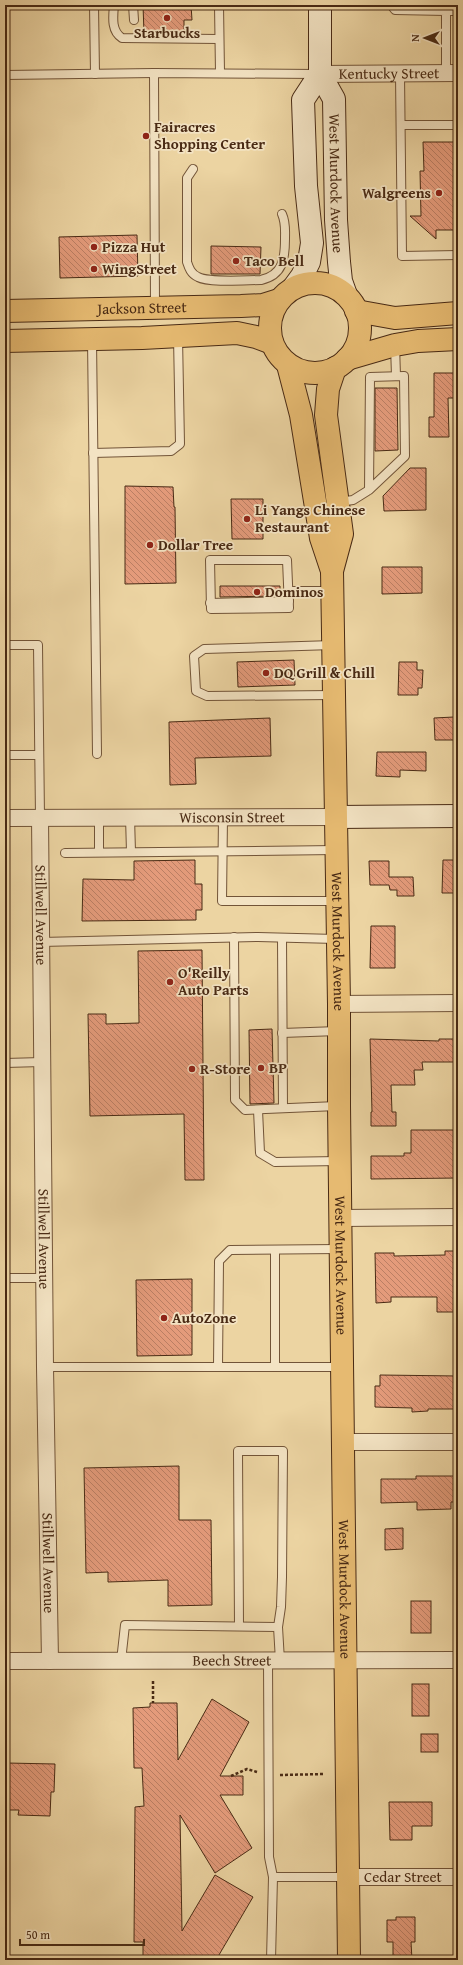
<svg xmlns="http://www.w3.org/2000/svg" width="463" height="1965" viewBox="0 0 463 1965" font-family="'Gentium Book Plus',serif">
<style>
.building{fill:url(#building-back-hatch);stroke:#492a14}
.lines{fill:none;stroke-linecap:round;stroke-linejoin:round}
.lane-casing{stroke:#725438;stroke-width:10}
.street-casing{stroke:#725438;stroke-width:18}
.secondary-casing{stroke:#492a14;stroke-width:24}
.primary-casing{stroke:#492a14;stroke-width:24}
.path{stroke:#492a14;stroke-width:2.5;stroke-dasharray:3 2;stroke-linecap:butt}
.lane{stroke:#f3e3c3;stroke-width:8}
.street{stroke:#f3e3c3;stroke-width:16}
.secondary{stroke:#f3e3c3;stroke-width:22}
.primary{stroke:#e6ba71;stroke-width:22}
.poi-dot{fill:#8f2418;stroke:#f3e3c3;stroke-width:1.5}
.labels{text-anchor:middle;stroke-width:3.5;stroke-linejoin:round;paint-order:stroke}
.poi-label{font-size:15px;font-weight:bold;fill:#492a14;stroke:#f3e3c3;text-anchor:start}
.street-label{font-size:15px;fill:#492a14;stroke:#f3e3c3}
</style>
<defs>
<pattern id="building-back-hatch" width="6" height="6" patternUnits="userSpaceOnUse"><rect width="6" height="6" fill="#e49b7b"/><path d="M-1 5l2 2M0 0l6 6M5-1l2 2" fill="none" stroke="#bb7f64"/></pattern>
</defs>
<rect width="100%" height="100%" fill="#ecd4a2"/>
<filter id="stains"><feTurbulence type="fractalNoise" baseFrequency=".005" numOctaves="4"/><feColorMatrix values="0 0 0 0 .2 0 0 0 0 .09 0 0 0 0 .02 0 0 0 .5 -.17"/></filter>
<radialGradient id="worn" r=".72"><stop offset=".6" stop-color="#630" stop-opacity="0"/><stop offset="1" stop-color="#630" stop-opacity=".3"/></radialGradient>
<!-- building -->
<g class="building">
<polygon points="143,5 191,5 192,20 184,20 184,32 144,33"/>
<polygon points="423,142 458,142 458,230 436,230 436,239 410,216 421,216 420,171 424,171"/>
<polygon points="137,235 138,276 60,278 59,237"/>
<polygon points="211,246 261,247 260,274 211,274"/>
<polygon points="434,373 456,373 457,398 448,398 449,437 429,437 429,417 434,417"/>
<polygon points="375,388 397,388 398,450 375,451"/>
<polygon points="410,468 426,468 426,510 384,511 383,496"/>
<polygon points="125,486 173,487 174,507 175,507 176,583 125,584"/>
<polygon points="231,499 263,499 263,539 232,539"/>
<polygon points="382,567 422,567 422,593 382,594"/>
<polygon points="220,586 280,586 280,596 220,597"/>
<polygon points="294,660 295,685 238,687 237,662"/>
<polygon points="399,662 417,662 417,670 423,670 422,688 418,688 418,695 398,695"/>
<polygon points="454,717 455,740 435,740 434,718"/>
<polygon points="270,718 271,756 195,758 196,784 170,785 169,722"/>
<polygon points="377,752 426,752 426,771 400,770 400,777 376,776"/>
<polygon points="195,860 195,884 202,884 202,910 196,910 196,920 82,921 83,879 134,880 134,861"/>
<polygon points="443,860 458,860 458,893 442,893"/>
<polygon points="369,861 389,861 389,877 413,877 414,896 397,896 397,890 390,890 389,885 370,885"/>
<polygon points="371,926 395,926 395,968 370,968"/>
<polygon points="202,950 204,1180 185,1180 184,1114 90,1116 88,1014 106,1014 106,1024 139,1023 138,951"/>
<polygon points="272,1029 274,1103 250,1104 249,1030"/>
<polygon points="370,1039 439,1041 439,1039 456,1039 456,1048 458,1048 458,1062 422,1062 423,1070 414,1070 415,1085 391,1085 392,1112 396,1112 396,1126 371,1126 371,1112 372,1112"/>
<polygon points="411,1130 458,1130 458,1178 371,1179 371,1156 404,1156 404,1153 411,1153"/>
<polygon points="445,1251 458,1251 458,1276 455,1276 455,1312 437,1312 437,1297 391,1297 391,1302 376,1303 375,1253 394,1253 394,1256 445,1255"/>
<polygon points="192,1279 192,1355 137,1356 136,1280"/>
<polygon points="380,1375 458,1376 458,1409 428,1409 428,1411 412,1412 412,1408 375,1407 375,1386 380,1386"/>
<polygon points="179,1466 179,1520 211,1520 212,1605 168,1606 168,1580 108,1582 108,1572 86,1573 84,1468"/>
<polygon points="416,1476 458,1476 458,1502 451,1502 451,1509 417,1510 417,1502 381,1503 381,1479 416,1479"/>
<polygon points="403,1528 403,1549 385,1550 385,1529"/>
<rect x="411" y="1601" width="20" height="32"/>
<rect x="412" y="1684" width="17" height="32"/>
<polygon points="212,1699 249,1722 220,1776 243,1776 243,1795 220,1795 252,1848 215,1873 180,1815 182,1931 215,1875 253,1897 216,1960 143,1960 143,1942 134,1942 135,1807 144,1806 142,1768 134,1768 133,1708 150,1707 150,1703 177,1703 178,1760"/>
<rect x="421" y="1734" width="17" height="18"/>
<polygon points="7,1763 55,1764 54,1792 51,1792 50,1816 18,1815 19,1810 8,1810"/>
<polygon points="389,1802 432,1802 432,1826 412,1826 412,1840 390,1840"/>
<polygon points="396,1917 415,1917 415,1942 411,1942 412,1960 393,1960 393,1942 387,1942 387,1920 396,1920"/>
</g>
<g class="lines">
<defs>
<g id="lane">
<polyline points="94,5 95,74"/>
<path d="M114,5C113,17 111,31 122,38L219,39"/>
<polyline points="133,5 134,20"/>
<polyline points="219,5 220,73"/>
<polyline points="391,5 395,10 446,11 446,73"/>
<polyline points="446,11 458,11"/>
<polyline points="400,74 402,256 458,255"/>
<polyline points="5,75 154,73"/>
<polyline points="401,125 458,125"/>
<path d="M193,169L187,178V262C189,268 191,274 198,277C209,283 247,280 261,280C283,275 285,259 285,239C285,230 286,223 282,214"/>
<polyline points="155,307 154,73 317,74"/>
<polyline points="92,340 97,754"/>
<polyline points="395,345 396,376"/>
<polyline points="93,453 171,451 180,444 178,337"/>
<polyline points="339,502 353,500 369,490 370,377 404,376 405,456 369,490"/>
<polygon points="210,560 287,560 289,608 211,609"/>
<polyline points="289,591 332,591"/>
<polyline points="210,603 289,601"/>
<polyline points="5,645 38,645 40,817"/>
<polyline points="333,645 204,649 194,656 196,691 207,696 333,695"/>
<polyline points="5,755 39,755"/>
<polyline points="99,817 99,852"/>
<polyline points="130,817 131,852"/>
<polyline points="223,817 222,901 337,901"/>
<polyline points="65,853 336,850"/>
<polyline points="234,937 235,1100 245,1110 337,1106"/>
<polyline points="282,938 283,1108"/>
<polyline points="41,942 258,937 336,939"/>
<polyline points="282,1033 338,1031"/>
<polyline points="5,1063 42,1062"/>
<polyline points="258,1110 260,1153 275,1162 339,1161"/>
<polyline points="5,1278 44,1278"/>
<polyline points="45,1367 342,1367"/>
<polyline points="218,1367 219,1261 230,1250 339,1249"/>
<polyline points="275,1367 275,1250"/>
<polyline points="239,1626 238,1451 283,1451 282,1577 281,1607 278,1627"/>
<polyline points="121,1661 125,1625 278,1627 280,1661"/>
<polyline points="268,1661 269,1857 273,1877 347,1877"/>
<polyline points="271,1960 273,1877"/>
</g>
<g id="street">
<path id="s1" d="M320,74L458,73"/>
<path id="s2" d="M40,817L45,1367L50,1661"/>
<path id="s3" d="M5,818L336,817"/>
<polyline points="339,1004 458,1003"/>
<polyline points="341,1218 458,1217"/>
<polyline points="343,1442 458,1442"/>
<path id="s4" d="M5,1661L458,1660"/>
<path id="s5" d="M348,1877H458"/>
</g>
<g id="secondary">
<path id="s6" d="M320,5V74L334,99L336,220L339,262L341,281L346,295"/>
<polyline points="294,287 302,276 309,262 312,243 306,186 303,100 320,74"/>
<polyline points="336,817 458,816"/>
</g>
<g id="primary">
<circle cx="315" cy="328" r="45"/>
<path id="s7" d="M5,311L241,306L263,305L279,300"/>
<polyline points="356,311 395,318 458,313"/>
<polyline points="5,341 142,338 237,333 256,337 272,343"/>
<polyline points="347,359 395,345 418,341 458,339"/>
<polyline points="288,365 301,415 321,538 332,571"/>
<path id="s8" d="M335,368L328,389L326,415L342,534L332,571L339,1004V1106L349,1960"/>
</g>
</defs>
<!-- lane casing -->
<use href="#lane" class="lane-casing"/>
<!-- street casing -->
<use href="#street" class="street-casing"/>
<!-- secondary casing -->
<use href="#secondary" class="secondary-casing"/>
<!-- primary casing -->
<use href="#primary" class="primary-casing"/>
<!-- path -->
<g class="path">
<polyline points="153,1681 153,1703"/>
<polyline points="280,1775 325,1774"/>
<polyline points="231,1776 247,1769 257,1772"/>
</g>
<!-- lane -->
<use href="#lane" class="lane"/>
<!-- street -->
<use href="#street" class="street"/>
<!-- secondary -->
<use href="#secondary" class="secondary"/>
<!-- primary -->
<use href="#primary" class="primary"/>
</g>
<!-- markers -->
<g class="poi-dot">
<circle cx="167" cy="18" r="4"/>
<circle cx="146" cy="136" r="4"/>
<circle cx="439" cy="193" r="4"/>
<circle cx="94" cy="247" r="4"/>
<circle cx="236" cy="261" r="4"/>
<circle cx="94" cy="269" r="4"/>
<circle cx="247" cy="519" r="4"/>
<circle cx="150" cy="545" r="4"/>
<circle cx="257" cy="592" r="4"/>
<circle cx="266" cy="673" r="4"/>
<circle cx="170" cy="982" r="4"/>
<circle cx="261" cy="1068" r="4"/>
<circle cx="192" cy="1069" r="4"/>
<circle cx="164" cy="1318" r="4"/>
</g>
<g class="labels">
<!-- poi labels -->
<g class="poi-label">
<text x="167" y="38" text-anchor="middle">Starbucks</text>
<text x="154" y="132">Fairacres<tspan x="154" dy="17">Shopping Center</tspan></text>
<text x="431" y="198" text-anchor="end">Walgreens</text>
<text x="102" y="252">Pizza Hut</text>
<text x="244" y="266">Taco Bell</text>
<text x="102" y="274">WingStreet</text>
<text x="255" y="515">Li Yangs Chinese<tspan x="255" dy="17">Restaurant</tspan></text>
<text x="158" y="550">Dollar Tree</text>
<text x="265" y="597">Dominos</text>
<text x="274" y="678">DQ Grill &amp; Chill</text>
<text x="178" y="978">O'Reilly<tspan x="178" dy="17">Auto Parts</tspan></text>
<text x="269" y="1073">BP</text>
<text x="200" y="1074">R-Store</text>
<text x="172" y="1323">AutoZone</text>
</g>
<!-- street labels -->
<g class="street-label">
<text dy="5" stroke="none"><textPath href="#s1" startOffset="69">Kentucky Street</textPath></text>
<text dy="5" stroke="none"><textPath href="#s6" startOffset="182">West Murdock Avenue</textPath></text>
<text dy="5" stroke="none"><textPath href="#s7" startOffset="137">Jackson Street</textPath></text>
<text dy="5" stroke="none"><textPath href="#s3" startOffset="227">Wisconsin Street</textPath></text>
<text dy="5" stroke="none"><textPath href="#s2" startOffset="98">Stillwell Avenue</textPath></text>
<text dy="5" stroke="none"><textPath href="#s8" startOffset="577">West Murdock Avenue</textPath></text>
<text dy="5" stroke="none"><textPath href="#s2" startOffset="422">Stillwell Avenue</textPath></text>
<text dy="5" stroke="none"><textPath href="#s8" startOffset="901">West Murdock Avenue</textPath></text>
<text dy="5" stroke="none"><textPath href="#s2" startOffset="746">Stillwell Avenue</textPath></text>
<text dy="5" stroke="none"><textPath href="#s8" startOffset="1225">West Murdock Avenue</textPath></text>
<text dy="5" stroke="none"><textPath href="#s4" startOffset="227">Beech Street</textPath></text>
<text dy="5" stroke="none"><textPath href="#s5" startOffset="55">Cedar Street</textPath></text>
</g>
</g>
<!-- margin -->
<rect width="463" height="1965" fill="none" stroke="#ecd4a2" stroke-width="20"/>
<rect x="6" y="6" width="451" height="1953" fill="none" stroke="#492a14" stroke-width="2"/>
<rect x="10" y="10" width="443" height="1945" fill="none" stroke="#492a14"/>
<!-- north arrow -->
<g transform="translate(425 38) rotate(270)" stroke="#f3e3c3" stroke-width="3" paint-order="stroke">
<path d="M0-3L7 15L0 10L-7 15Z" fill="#492a14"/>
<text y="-6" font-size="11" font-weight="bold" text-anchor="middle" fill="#492a14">N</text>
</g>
<!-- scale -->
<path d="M20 1939v6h124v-6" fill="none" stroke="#492a14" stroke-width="2"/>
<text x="26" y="1939" font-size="12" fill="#492a14" stroke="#f3e3c3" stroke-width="3" paint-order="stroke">50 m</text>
<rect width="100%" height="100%" filter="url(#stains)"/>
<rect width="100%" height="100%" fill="url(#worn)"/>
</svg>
